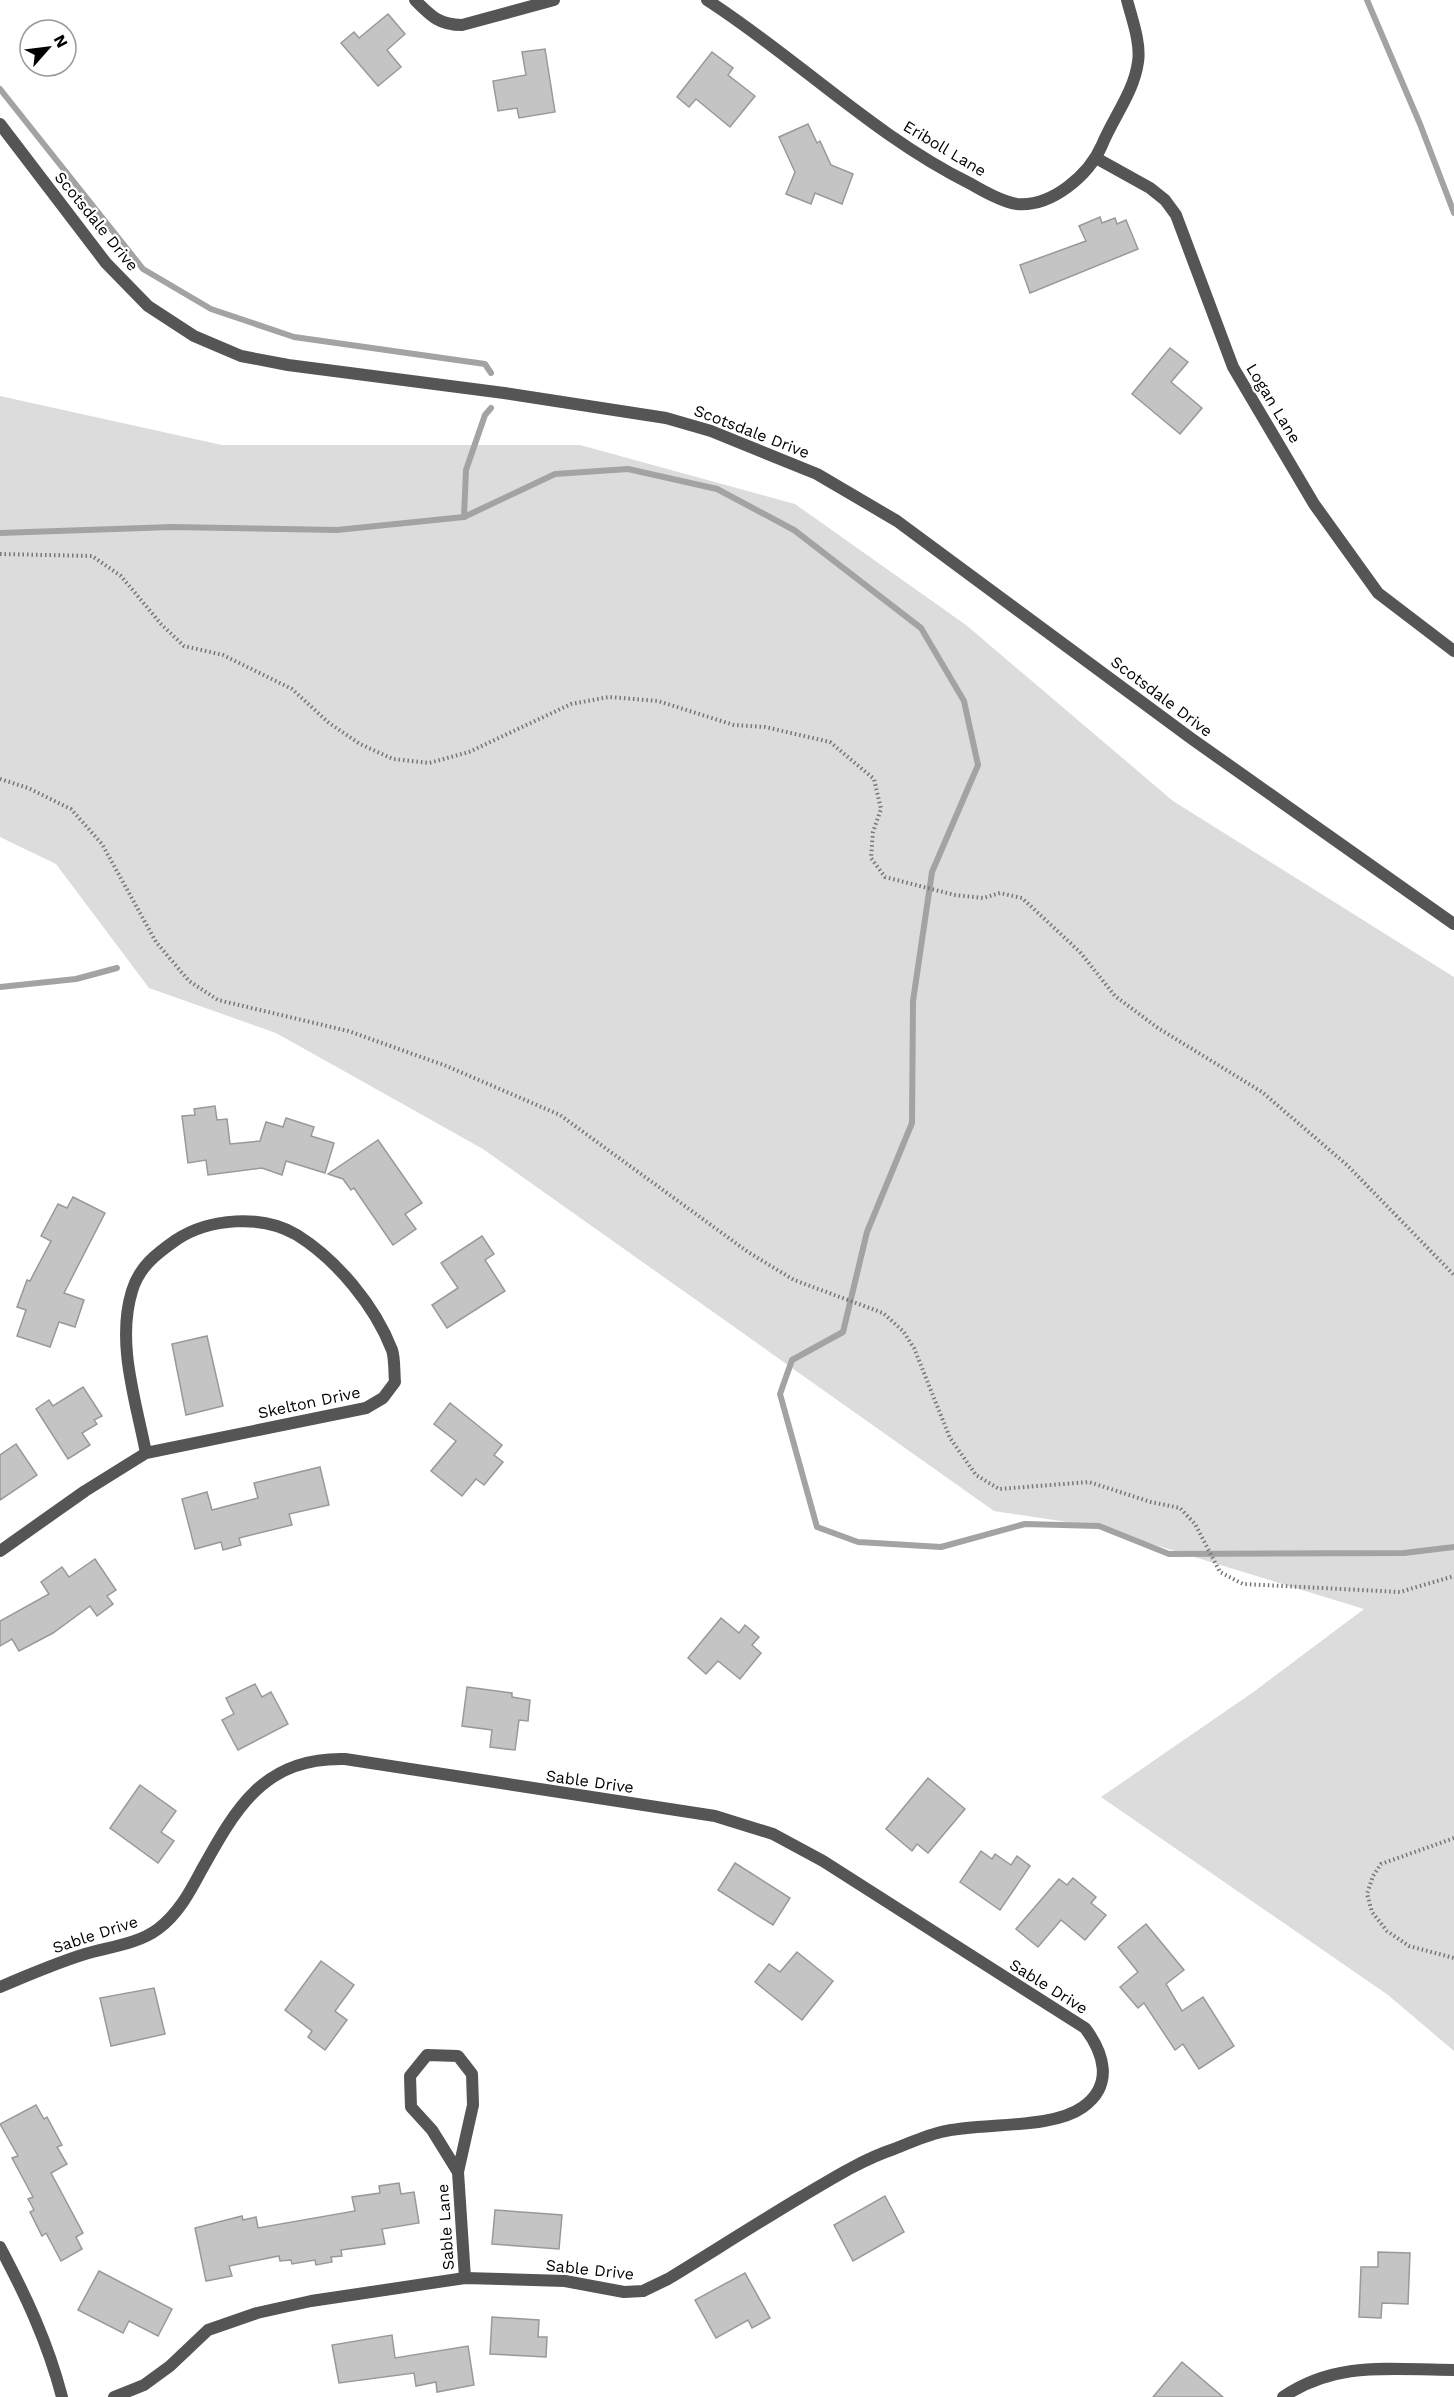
<svg xmlns="http://www.w3.org/2000/svg" width="1454" height="2397" viewBox="0 0 1454 2397" font-family="'Work Sans',sans-serif">
<style>
.green{fill:#dcdcdc}
.lines{fill:none;stroke-linecap:round;stroke-linejoin:round}
.stream{stroke:#a3a3a3;stroke-width:6}
.building{fill:#c4c4c4;stroke:#999;stroke-width:1.5}
.path{stroke:#777;stroke-width:4;stroke-dasharray:1.5 3;stroke-linecap:butt}
.minor{stroke:#555;stroke-width:12}
.tertiary{stroke:#555;stroke-width:12}
.labels{text-anchor:middle;stroke-width:4.5;stroke-linejoin:round;paint-order:stroke}
.street-label{font-size:16px;fill:#000;stroke:#fff}
</style>
<rect width="100%" height="100%" fill="#fff"/>
<!-- green -->
<polygon class="green" points="0,396 222,445 580,445 795,504 966,625 1173,801 1454,977 1454,2051 1388,1995 1101,1797 1252,1693 1364,1609 1093,1526 994,1511 483,1149 276,1033 149,988 56,864 0,837"/>
<g class="lines">
<!-- stream -->
<g class="stream">
<polyline points="1367,0 1420,124 1454,213"/>
<polyline points="0,89 143,269 211,309 294,337 485,364 491,373"/>
<polyline points="464,517 466,470 485,415 491,408"/>
<polyline points="0,533 172,527 337,530 464,517 555,474 628,469 717,489 794,530 921,628 964,701 978,765 932,872 913,1001 912,1123 867,1232 843,1332 792,1360 780,1394 817,1527 858,1542 941,1547 1025,1524 1099,1526 1169,1554 1404,1553 1454,1547"/>
<polyline points="0,987 76,979 117,968"/>
</g>
</g>
<!-- building -->
<g class="building">
<polygon points="388,14 405,34 387,50 401,67 378,86 341,43 354,32 359,38"/>
<polygon points="545,49 555,112 519,118 517,108 498,111 493,81 526,75 522,52"/>
<polygon points="712,52 733,68 728,75 755,96 730,127 696,99 689,107 677,97"/>
<polygon points="808,124 817,143 820,141 831,165 853,174 842,204 815,193 811,204 786,194 795,172 779,137"/>
<polygon points="1100,217 1102,223 1115,218 1117,224 1126,220 1138,249 1030,293 1020,265 1086,241 1079,226"/>
<polygon points="1170,348 1188,362 1171,382 1202,408 1180,434 1132,394"/>
<polygon points="215,1106 217,1120 227,1119 230,1144 260,1141 266,1122 283,1127 286,1118 314,1127 311,1136 334,1143 325,1173 286,1161 282,1175 262,1168 208,1175 206,1160 188,1163 182,1116 195,1115 194,1109"/>
<polygon points="378,1140 422,1203 405,1214 416,1229 393,1245 354,1188 351,1190 343,1179 328,1174"/>
<polygon points="73,1197 105,1213 64,1293 84,1300 75,1327 59,1322 50,1347 17,1336 26,1310 17,1307 27,1280 30,1281 51,1241 41,1236 58,1204 67,1208"/>
<polygon points="482,1236 494,1254 485,1260 505,1291 447,1328 432,1305 458,1288 441,1263"/>
<polygon points="207,1336 223,1406 186,1415 172,1344"/>
<polygon points="83,1387 102,1416 94,1420 97,1424 82,1433 90,1445 68,1459 36,1409 49,1400 53,1406"/>
<polygon points="450,1403 502,1445 494,1455 503,1462 484,1485 476,1479 462,1496 431,1471 456,1441 434,1424"/>
<polygon points="16,1444 37,1475 0,1500 0,1455"/>
<polygon points="320,1467 329,1505 289,1514 292,1525 239,1538 241,1545 223,1550 221,1542 195,1549 182,1499 207,1492 212,1510 258,1498 254,1483"/>
<polygon points="95,1559 116,1590 107,1596 113,1604 97,1616 90,1606 53,1633 19,1651 12,1639 0,1646 0,1621 49,1594 41,1582 62,1567 69,1577"/>
<polygon points="721,1618 739,1633 745,1625 759,1637 752,1645 761,1653 740,1679 718,1661 706,1674 688,1658"/>
<polygon points="255,1684 262,1697 271,1692 288,1724 238,1750 222,1720 234,1714 226,1698"/>
<polygon points="467,1687 512,1693 512,1697 530,1700 528,1721 519,1720 515,1750 490,1747 492,1730 462,1726"/>
<polygon points="928,1778 965,1809 928,1853 917,1844 912,1851 886,1829"/>
<polygon points="140,1785 176,1811 161,1832 174,1841 158,1863 110,1828"/>
<polygon points="981,1851 992,1859 995,1854 1011,1865 1017,1856 1030,1866 1000,1910 960,1882"/>
<polygon points="735,1863 790,1898 773,1925 718,1890"/>
<polygon points="1073,1878 1096,1897 1091,1903 1106,1915 1085,1940 1061,1920 1038,1947 1016,1929 1059,1879 1067,1885"/>
<polygon points="1146,1924 1184,1970 1166,1984 1182,2011 1203,1997 1234,2046 1199,2069 1183,2044 1175,2050 1144,2003 1138,2008 1120,1987 1138,1972 1118,1947"/>
<polygon points="797,1952 833,1981 802,2020 755,1982 769,1964 780,1972"/>
<polygon points="321,1961 354,1985 335,2011 347,2020 325,2050 308,2037 312,2031 285,2010"/>
<polygon points="154,1988 165,2034 111,2046 100,1998"/>
<polygon points="36,2105 44,2119 47,2117 62,2145 57,2147 67,2164 51,2173 83,2233 76,2237 82,2249 61,2261 46,2233 42,2236 30,2212 34,2210 28,2199 33,2197 12,2158 18,2156 0,2124"/>
<polygon points="399,2183 401,2194 414,2192 419,2223 382,2229 385,2244 341,2250 342,2256 331,2257 332,2262 316,2265 315,2260 292,2264 291,2260 280,2261 279,2256 229,2266 232,2276 206,2281 195,2228 242,2216 243,2220 256,2217 258,2228 355,2211 352,2197 380,2193 379,2186"/>
<polygon points="885,2196 904,2232 853,2261 834,2225"/>
<polygon points="495,2210 562,2215 559,2249 492,2244"/>
<polygon points="1378,2252 1410,2253 1408,2304 1382,2303 1381,2318 1359,2317 1361,2267 1378,2267"/>
<polygon points="99,2271 172,2309 158,2336 129,2321 123,2333 78,2310"/>
<polygon points="745,2273 770,2318 752,2328 748,2320 716,2338 695,2300"/>
<polygon points="492,2317 539,2320 538,2337 547,2337 546,2357 490,2354"/>
<polygon points="392,2335 395,2358 468,2346 474,2385 437,2392 436,2382 416,2386 414,2373 339,2383 332,2345"/>
<polygon points="1182,2362 1223,2397 1153,2397"/>
</g>
<g class="lines">
<!-- path -->
<g class="path">
<polyline points="0,554 92,556 121,576 161,624 184,646 223,655 292,689 329,723 360,744 393,759 429,763 469,752 571,704 609,697 658,701 734,725 765,727 830,742 874,779 881,809 873,832 871,858 885,877 955,895 983,898 1000,893 1022,898 1080,952 1115,996 1158,1028 1262,1092 1347,1165 1454,1275"/>
<polyline points="0,779 28,788 71,809 102,844 156,942 189,981 218,1000 348,1031 444,1065 560,1115 748,1252 794,1280 883,1313 903,1331 914,1348 950,1438 976,1475 999,1489 1089,1482 1151,1502 1180,1508 1195,1524 1220,1572 1243,1584 1400,1592 1454,1576"/>
<polyline points="1454,1838 1381,1864 1373,1876 1367,1894 1372,1912 1387,1931 1409,1946 1454,1958"/>
</g>
<!-- minor -->
<g class="minor">
<path d="M415,0C431,16 439,25 462,25L554,0"/>
<path d="M707,0C797,58 874,136 971,184C983,191 1002,202 1017,204C1052,207 1089,175 1102,145C1113,118 1134,92 1138,62C1141,43 1132,19 1127,0"/>
<polyline points="1096,158 1150,188 1165,200 1176,215 1233,367 1314,504 1378,593 1454,651"/>
<path d="M0,1551L85,1491L146,1453L366,1408L383,1398L395,1382C394,1372 395,1359 392,1350C375,1306 337,1260 297,1235C262,1214 209,1218 176,1240C156,1254 139,1267 132,1291C116,1343 136,1401 146,1453"/>
<path d="M0,1987C28,1975 56,1963 85,1954C109,1947 138,1944 158,1929C178,1914 190,1892 201,1871C236,1808 264,1757 345,1759L715,1816L773,1834L823,1861L1085,2028C1104,2053 1114,2085 1083,2107C1051,2130 982,2122 941,2132C925,2136 909,2143 894,2149C861,2160 830,2180 801,2197C756,2224 712,2252 668,2279L643,2291L624,2292L565,2281L465,2278L311,2301L257,2313L208,2330L170,2366L144,2385L114,2397"/>
<polyline points="458,2172 432,2130 411,2107 410,2076 427,2055 458,2056 472,2074 473,2105 458,2172 465,2278"/>
<path d="M0,2247C26,2296 48,2343 62,2397"/>
<path d="M1283,2397C1337,2360 1392,2370 1454,2370"/>
</g>
<!-- tertiary -->
<polyline class="tertiary" points="0,124 106,263 148,306 194,336 241,356 288,365 504,393 666,418 711,431 817,474 897,521 1192,739 1454,924"/>
</g>
<g class="labels">
<!-- street labels -->
<g class="street-label">
<text transform="translate(945 148) rotate(31)" y="6">Eriboll Lane</text>
<text transform="translate(97 221) rotate(51)" y="6">Scotsdale Drive</text>
<text transform="translate(1274 403) rotate(59)" y="6">Logan Lane</text>
<text transform="translate(752 431) rotate(21)" y="6">Scotsdale Drive</text>
<text transform="translate(1162 696) rotate(37)" y="6">Scotsdale Drive</text>
<text transform="translate(309 1402) rotate(-12)" y="6">Skelton Drive</text>
<text transform="translate(590 1781) rotate(8)" y="6">Sable Drive</text>
<text transform="translate(95 1934) rotate(-18)" y="6">Sable Drive</text>
<text transform="translate(1049 1986) rotate(32)" y="6">Sable Drive</text>
<text transform="translate(445 2227) rotate(-94)" y="6">Sable Lane</text>
<text transform="translate(590 2269) rotate(6)" y="6">Sable Drive</text>
</g>
</g>
<!-- north arrow -->
<g transform="translate(48 48) rotate(62)"><circle r="28" fill="#ffffff" stroke="#999999" stroke-width="1.5"/>
<path d="M0-4.5L10 22L0 15L-10 22Z" fill="#000000"/>
<text y="-9" font-size="16" font-weight="bold" text-anchor="middle" fill="#000000">N</text>
</g>
</svg>
